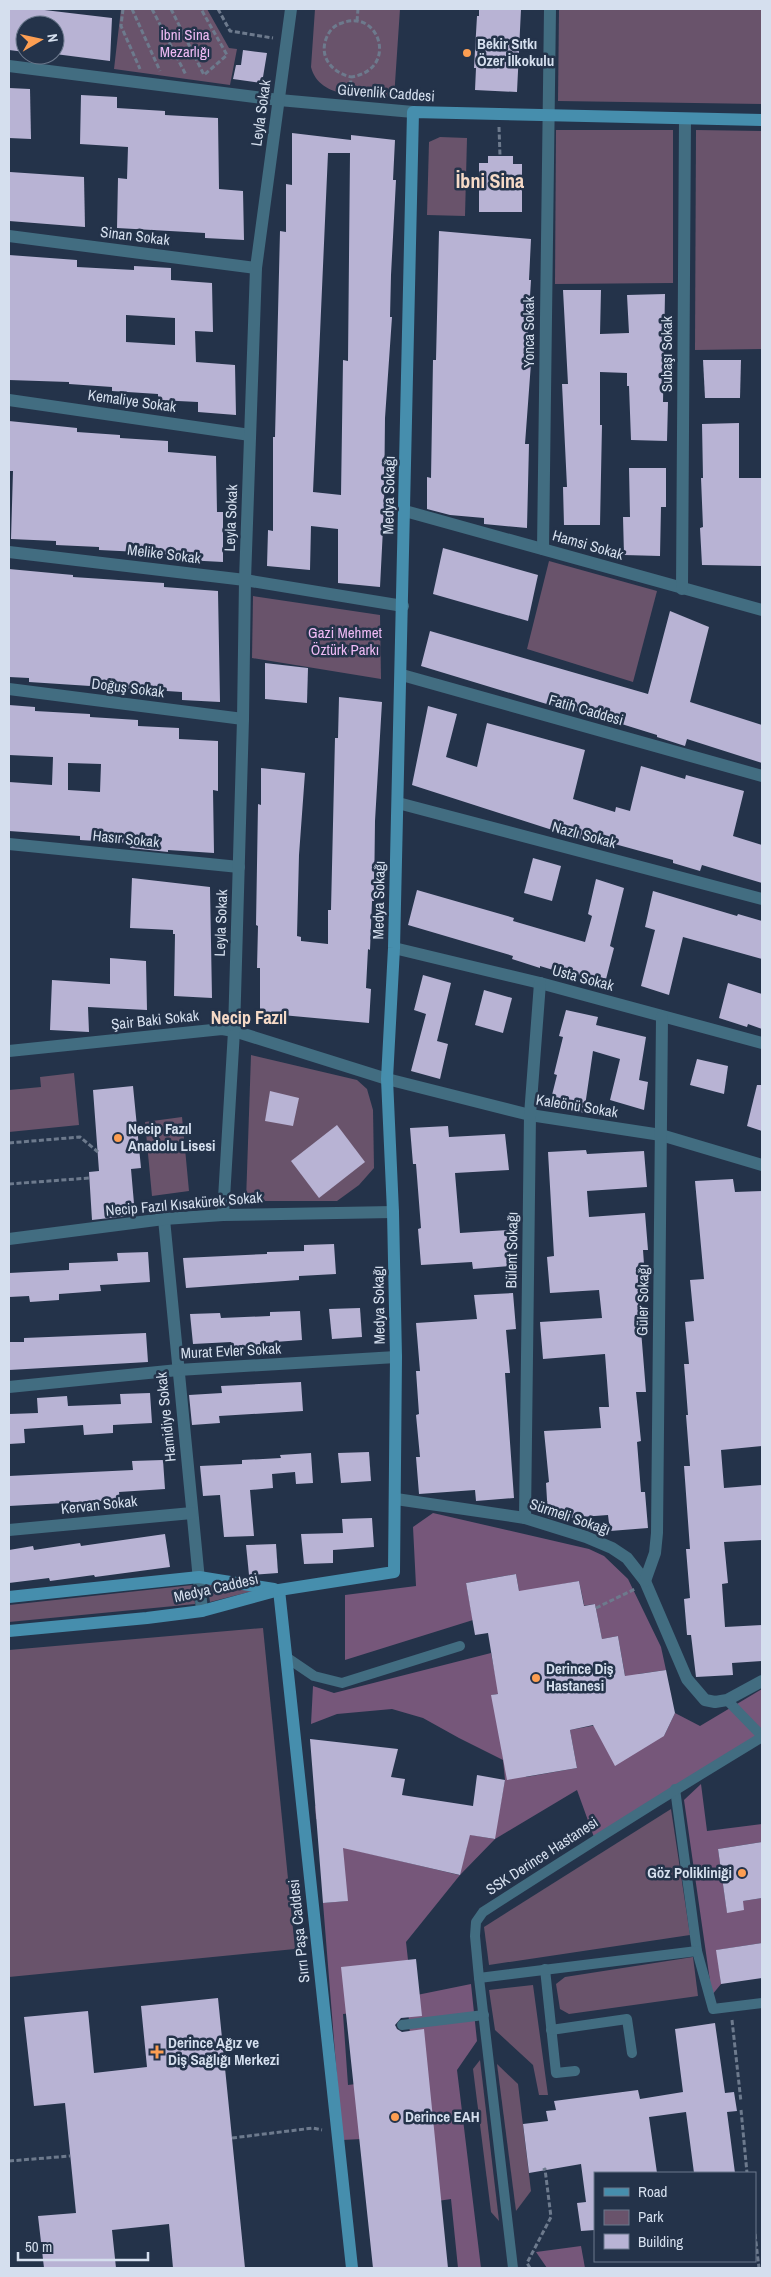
<svg xmlns="http://www.w3.org/2000/svg" width="771" height="2277" viewBox="0 0 771 2277" font-family="'Archivo Narrow',sans-serif">
<style>
.green{fill:#69536b}
.forest{fill:#76577a;fill-rule:evenodd}
.building{fill:#b8b3d4;fill-rule:evenodd}
.lines{fill:none;stroke-linecap:round;stroke-linejoin:round}
.path{stroke:#6d7a8d;stroke-width:3;stroke-dasharray:5 2.5;stroke-linecap:butt}
.lane{stroke:#426d81;stroke-width:10}
.street{stroke:#426d81;stroke-width:12}
.secondary{stroke:#468ead;stroke-width:12}
.poi-dot{fill:#fc9e52;stroke:#24334a;stroke-width:2}
.labels{text-anchor:middle;stroke-width:5;stroke-linejoin:round;paint-order:stroke}
.park-label{font-size:15px;fill:#efbbf5;stroke:#24334a}
.poi-label{font-size:15px;font-weight:bold;fill:#d5dfee;stroke:#24334a;text-anchor:start}
.street-label{font-size:15px;fill:#d5dfee;stroke:#24334a}
.quarter-label{font-size:18px;font-weight:bold;fill:#f6dac7;stroke:#24334a}
.district-label{font-size:20px;font-weight:bold;fill:#f6dac7;stroke:#24334a}
</style>
<rect width="100%" height="100%" fill="#24334a"/>
<!-- green -->
<g class="green">
<polygon points="121,9 207,9 229,48 237,49 230,85 114,69"/>
<path d="M315,9H400L394,98C367,96 319,100 311,67Z"/>
<polygon points="559,9 762,9 762,104 558,101"/>
<polygon points="556,130 673,130 673,283 555,284"/>
<polygon points="696,130 762,131 762,349 695,350"/>
<polygon points="440,137 467,138 465,216 427,215 429,142"/>
<polygon points="549,561 657,591 633,682 527,649"/>
<polygon points="253,596 380,615 381,679 252,658"/>
<polygon points="251,1055 357,1080 367,1089 373,1110 374,1168 359,1185 337,1201 246,1201"/>
<polygon points="74,1073 79,1125 9,1132 9,1090 41,1087 40,1077"/>
<polygon points="182,1117 189,1191 152,1196 145,1122"/>
<polygon points="207,1584 257,1590 210,1602"/>
<polygon points="193,1585 195,1604 9,1622 9,1605"/>
<polygon points="263,1628 295,1949 9,1977 9,1650"/>
<polygon points="671,1809 690,1935 489,1965 484,1927"/>
<polygon points="693,1957 698,1996 569,2014 560,2009 556,1984 565,1977"/>
<polygon points="533,1985 548,2095 539,2095 533,2065 495,2030 489,1990"/>
<polygon points="480,2060 499,2221 491,2212 473,2069"/>
<polygon points="497,2064 518,2084 531,2191 516,2211"/>
</g>
<!-- forest -->
<g class="forest">
<path d="M433,1513L589,1549L604,1556L628,1579L661,1647L666,1670L638,1674L664,1736L675,1713L700,1726L762,1689V1737L595,1840L577,1790L495,1839L460,1875L406,1942L412,1996L471,1984L477,2041L457,2070L481,2268H458L451,2199L411,2205L400,2137L342,2140L323,1903L347,1901L340,1820L316,1819L315,1806L494,1839L505,1780L503,1760L459,1738L423,1718L392,1709L337,1714L311,1724L313,1686L334,1693L491,1653L497,1683L502,1693L492,1695L522,1756L526,1777L577,1768L570,1730L618,1721L628,1692L618,1636L602,1639L595,1604L581,1606L584,1604L579,1581L536,1589L520,1596L516,1574L466,1583L473,1620L345,1660V1595L416,1586L413,1527ZM467,1846L459,1875L350,1849ZM408,2008L413,2077L348,2085L343,2014Z"/>
<polygon points="701,1784 707,1831 762,1824 762,1842 718,1849 727,1912 743,1901 762,1898 762,1943 717,1950 721,1984 712,1995 684,1800"/>
<polygon points="581,2246 585,2268 547,2268 536,2252"/>
</g>
<!-- building -->
<g class="building">
<polygon points="9,9 36,9 112,18 110,61 55,54 55,25 25,25 25,52 9,50"/>
<polygon points="479,9 521,9 517,92 475,90 476,68 474,68 477,16 479,16"/>
<polygon points="243,50 267,53 262,83 233,79 236,65 241,65"/>
<polygon points="9,88 30,89 31,139 9,138"/>
<polygon points="81,95 117,97 117,108 165,111 165,115 218,118 219,189 243,191 244,240 205,238 205,233 117,228 118,178 127,179 128,147 80,144"/>
<path d="M292,133L351,140V135L395,140L393,180H396L391,275L390,317H392L385,418L384,509L380,587L338,583V529L311,526L310,570L267,566L268,530L273,531V437H275L280,231L286,232V184L292,185ZM328,153H350L348,361L343,360L341,495L313,492Z"/>
<polygon points="488,156 513,156 513,164 522,164 522,212 479,212 479,163 488,163"/>
<polygon points="10,172 84,177 85,227 9,221"/>
<polygon points="439,231 531,239 529,280 531,280 526,362 531,363 525,444 529,444 527,528 484,524 484,518 450,515 427,509 427,477 431,478 433,360 436,360"/>
<path d="M9,255L77,260V267L134,270V266L171,268V280L212,283L213,332L195,331L196,362L235,365L236,415L198,412V402L158,400V394L112,391V387L69,384V382L9,380ZM126,315L175,318V345L126,342Z"/>
<polygon points="563,290 601,290 600,334 629,333 627,295 665,294 663,402 668,402 667,441 631,440 629,386 627,386 627,373 600,372 600,425 602,425 600,525 564,525 563,487 567,487 562,384 568,384"/>
<polygon points="703,360 741,360 740,398 705,398"/>
<polygon points="9,421 77,428 77,432 120,435 120,438 168,441 168,452 216,456 217,512 223,512 223,562 185,560 185,557 140,554 140,552 99,550 99,547 56,545 56,541 11,539 13,471 9,471"/>
<polygon points="739,423 739,478 762,478 762,566 702,565 700,528 703,527 701,478 703,478 702,424"/>
<polygon points="629,468 666,468 666,507 661,507 660,556 624,555 623,517 630,517"/>
<polygon points="443,548 538,575 528,621 433,594"/>
<polygon points="9,569 73,575 73,577 164,583 164,587 218,591 220,702 182,700 182,692 29,682 29,678 9,677"/>
<polygon points="670,611 709,627 690,702 762,725 762,763 687,739 685,746 657,737 657,735 583,712 550,705 421,666 430,631 648,694"/>
<polygon points="265,663 308,668 307,703 265,699"/>
<polygon points="339,697 382,702 375,821 374,901 372,901 370,950 368,949 366,988 371,989 369,1023 260,1013 260,968 257,968 258,926 256,925 258,804 261,805 261,768 305,773 299,855 297,936 301,937 301,941 328,944 328,910 331,910 335,738 338,738"/>
<path d="M9,705L35,707V711L90,714V717L138,720V726L179,728V739L218,741V791L213,790L214,853L168,850V852L130,848V843L80,840V836L9,831V782L52,785L53,757L9,755ZM68,763L101,764L100,792L68,790Z"/>
<polygon points="428,706 457,714 446,757 477,767 487,723 585,750 573,799 615,812 616,807 630,811 641,766 685,779 686,775 744,791 733,836 762,845 762,883 702,865 700,871 673,863 673,860 600,840 599,845 412,785"/>
<polygon points="533,858 561,866 552,901 524,893"/>
<polygon points="132,878 210,887 212,998 174,996 175,934 173,934 173,930 130,928"/>
<polygon points="596,879 624,888 610,946 614,948 605,983 574,973 573,976 540,966 540,968 512,959 513,956 408,925 417,890 514,918 513,921 585,942 592,916 588,914"/>
<polygon points="653,891 737,916 738,914 762,921 762,959 683,937 669,995 641,986 655,930 645,927"/>
<polygon points="110,958 146,961 147,1010 88,1007 89,1032 50,1030 52,980 110,984"/>
<polygon points="423,975 451,983 437,1041 448,1044 440,1079 411,1071 426,1014 414,1010"/>
<polygon points="728,983 762,994 762,1029 748,1024 747,1027 719,1018"/>
<polygon points="484,990 512,998 503,1033 475,1025"/>
<polygon points="566,1010 598,1017 596,1025 646,1037 639,1080 648,1082 644,1110 610,1100 620,1059 593,1051 584,1113 550,1103 557,1075 554,1074 563,1037 559,1036"/>
<polygon points="697,1059 728,1066 724,1094 690,1085"/>
<polygon points="757,1085 762,1085 762,1131 747,1126"/>
<polygon points="133,1086 141,1168 131,1169 135,1215 92,1220 89,1172 99,1171 93,1090"/>
<polygon points="270,1091 299,1098 293,1126 265,1121"/>
<polygon points="337,1125 365,1162 319,1198 291,1161"/>
<polygon points="448,1126 449,1137 505,1134 509,1170 455,1173 460,1233 508,1230 511,1266 473,1269 472,1262 421,1265 418,1229 421,1228 416,1164 413,1164 410,1128"/>
<polygon points="586,1150 587,1154 644,1151 647,1187 587,1191 589,1217 645,1213 648,1250 643,1250 646,1292 638,1293 646,1392 636,1392 641,1441 637,1442 641,1492 645,1492 648,1528 610,1531 608,1515 554,1519 548,1517 546,1483 549,1482 544,1431 601,1428 599,1407 609,1407 605,1354 543,1359 540,1322 602,1318 599,1290 550,1293 547,1257 554,1256 548,1152"/>
<polygon points="733,1179 735,1192 762,1191 762,1446 721,1450 724,1488 762,1485 762,1540 724,1542 728,1583 722,1584 725,1627 762,1625 762,1661 732,1663 733,1675 696,1677 691,1635 687,1635 684,1599 690,1598 686,1549 690,1549 684,1466 690,1466 686,1415 688,1415 684,1364 689,1364 685,1322 694,1321 690,1280 704,1279 695,1181"/>
<polygon points="334,1244 336,1274 299,1276 299,1280 186,1288 183,1258 267,1254 267,1252 304,1251 304,1245"/>
<polygon points="148,1252 150,1282 100,1285 101,1291 59,1294 59,1300 30,1302 29,1296 9,1297 9,1273 69,1270 69,1263 118,1261 117,1253"/>
<polygon points="513,1293 516,1329 506,1330 510,1373 505,1373 514,1498 476,1501 475,1490 419,1494 416,1457 420,1457 416,1415 419,1414 416,1371 420,1371 416,1323 477,1319 474,1295"/>
<polygon points="360,1308 362,1337 332,1339 329,1309"/>
<polygon points="300,1311 302,1340 261,1343 261,1346 232,1348 231,1342 193,1344 190,1314 220,1313 221,1318 270,1316 270,1312"/>
<polygon points="146,1333 148,1362 9,1370 9,1342 24,1342 24,1338"/>
<polygon points="301,1382 303,1411 219,1416 220,1423 192,1425 189,1395 222,1393 221,1386"/>
<polygon points="150,1393 152,1423 113,1425 113,1433 84,1435 83,1425 24,1429 25,1443 9,1444 9,1414 38,1413 37,1398 67,1396 68,1406 121,1404 120,1394"/>
<polygon points="369,1452 371,1481 341,1483 338,1453"/>
<polygon points="311,1453 313,1483 296,1484 295,1472 272,1474 273,1488 250,1490 254,1536 224,1537 220,1495 203,1496 200,1466 242,1464 242,1460 281,1458 280,1455"/>
<polygon points="163,1460 165,1489 119,1492 120,1500 9,1506 9,1476 133,1470 132,1461"/>
<polygon points="372,1518 374,1547 333,1550 333,1563 304,1564 301,1534 343,1533 342,1519"/>
<polygon points="165,1534 170,1567 95,1577 94,1575 50,1581 49,1578 9,1583 9,1550 33,1546 34,1550 80,1543 81,1546"/>
<polygon points="276,1544 278,1573 249,1575 246,1545"/>
<polygon points="516,1574 519,1591 579,1581 584,1606 595,1604 602,1639 618,1636 625,1676 666,1670 675,1713 664,1736 615,1766 593,1725 570,1730 577,1768 507,1780 491,1695 498,1694 488,1633 475,1635 466,1583"/>
<polygon points="310,1739 398,1749 391,1777 405,1779 402,1795 473,1806 477,1775 505,1780 495,1839 470,1835 460,1875 343,1848 348,1901 323,1903"/>
<polygon points="762,1842 762,1898 743,1901 744,1910 727,1913 718,1849"/>
<polygon points="762,1943 762,1978 721,1984 716,1950"/>
<polygon points="416,1959 422,2016 401,2018 395,2025 397,2029 402,2032 424,2029 448,2268 373,2268 341,1967"/>
<polygon points="218,1998 245,2268 173,2268 169,2224 112,2230 116,2268 44,2268 38,2216 76,2213 65,2103 34,2106 24,2017 88,2011 94,2073 147,2067 141,2006"/>
<polygon points="715,2023 725,2093 734,2092 737,2111 727,2112 735,2173 694,2173 686,2112 649,2117 657,2173 595,2173 595,2230 581,2231 577,2203 586,2202 581,2164 529,2173 523,2124 548,2121 546,2111 556,2110 554,2101 638,2090 640,2099 683,2092 675,2029"/>
</g>
<g class="lines">
<!-- path -->
<g class="path">
<polyline points="123,9 121,26 140,69"/>
<polyline points="132,9 160,71"/>
<polyline points="152,9 186,75"/>
<polyline points="171,9 204,75 227,55 201,9"/>
<polyline points="218,9 230,31 273,38"/>
<polyline points="357,21 358,9"/>
<path d="M350,93L351,77C399,70 380,8 342,23C334,25 329,31 326,39C319,58 333,73 351,77"/>
<polyline points="499,127 500,156"/>
<polyline points="9,1143 80,1137 98,1152"/>
<polyline points="9,1184 89,1178"/>
<polyline points="596,1608 635,1589"/>
<polyline points="732,2020 741,2102"/>
<polyline points="741,2110 747,2173"/>
<polyline points="232,2138 313,2128 322,2130"/>
<polyline points="9,2161 70,2156"/>
<polyline points="755,2234 759,2268"/>
<polyline points="530,2268 527,2263 551,2217 545,2169 543,2170"/>
</g>
<!-- lane -->
<g class="lane">
<polyline points="286,1657 314,1676 342,1683 460,1646"/>
<polyline points="727,1700 762,1736"/>
<polyline points="675,1789 697,1951 713,2009 762,2003"/>
<polyline points="545,1969 556,2073 575,2071"/>
<polyline points="479,1978 697,1951"/>
<polyline points="402,2025 484,2015"/>
<polyline points="551,2030 627,2019 632,2053"/>
<path d="M513,2268L479,1978L475,1936L476,1922L483,1912C576,1852 668,1794 762,1737"/>
</g>
<!-- street -->
<g class="street">
<polyline points="9,66 279,100 413,112"/>
<polyline points="9,236 256,268"/>
<polyline points="9,400 250,435"/>
<polyline points="405,511 762,610"/>
<polyline points="543,549 550,9"/>
<polyline points="9,552 245,580 403,606"/>
<polyline points="682,589 685,119"/>
<polyline points="402,675 762,776"/>
<polyline points="9,689 243,719"/>
<polyline points="398,803 762,899"/>
<polyline points="9,844 239,867"/>
<polyline points="394,948 540,983 762,1043"/>
<polyline points="9,1051 222,1029 234,1031 387,1079 530,1115 661,1135 762,1165"/>
<polyline points="223,1215 234,1031 243,719 245,580 256,268 291,9"/>
<polyline points="164,1219 202,1611"/>
<polyline points="9,1239 164,1219 223,1215 393,1212"/>
<polyline points="9,1387 178,1370 396,1357"/>
<polyline points="396,1499 525,1518 586,1537 612,1548 627,1558 645,1581 687,1679 705,1700 715,1702 727,1700 762,1681"/>
<polyline points="525,1518 530,1115 540,983"/>
<polyline points="9,1530 192,1513"/>
<polyline points="645,1581 655,1553 657,1533 662,1017"/>
</g>
<!-- secondary -->
<g class="secondary">
<polyline points="279,1590 352,2268"/>
<polyline points="9,1597 199,1577 274,1589"/>
<polyline points="9,1631 147,1618 202,1611 279,1590 394,1572 396,1357 393,1212 387,1079 394,948 413,112 762,120"/>
</g>
</g>
<!-- markers -->
<g class="poi-dot">
<circle cx="467" cy="53" r="5"/>
<circle cx="118" cy="1138" r="5"/>
<circle cx="536" cy="1678" r="5"/>
<circle cx="742" cy="1873" r="5"/>
<path d="M154.5 2044.5h5v5h5v5h-5v5h-5v-5h-5v-5h5z"/>
<circle cx="395" cy="2117" r="5"/>
</g>
<g class="labels">
<!-- park labels -->
<g class="park-label">
<text x="185" y="40">İbni Sina<tspan x="185" dy="17">Mezarlığı</tspan></text>
<text x="345" y="638">Gazi Mehmet<tspan x="345" dy="17">Öztürk Parkı</tspan></text>
</g>
<!-- poi labels -->
<g class="poi-label">
<text x="477" y="49">Bekir Sıtkı<tspan x="477" dy="17">Özer İlkokulu</tspan></text>
<text x="128" y="1134">Necip Fazıl<tspan x="128" dy="17">Anadolu Lisesi</tspan></text>
<text x="546" y="1674">Derince Diş<tspan x="546" dy="17">Hastanesi</tspan></text>
<text x="732" y="1878" text-anchor="end">Göz Polikliniği</text>
<text x="168" y="2048">Derince Ağız ve<tspan x="168" dy="17">Diş Sağlığı Merkezi</tspan></text>
<text x="405" y="2122">Derince EAH</text>
</g>
<!-- street labels -->
<g class="street-label">
<text transform="translate(386 93) rotate(4)" y="5">Güvenlik Caddesi</text>
<text transform="translate(261 113) rotate(-82)" y="5">Leyla Sokak</text>
<text transform="translate(135 236) rotate(7)" y="5">Sinan Sokak</text>
<text transform="translate(529 332) rotate(-90)" y="5">Yonca Sokak</text>
<text transform="translate(667 354) rotate(-90)" y="5">Subaşı Sokak</text>
<text transform="translate(132 401) rotate(8)" y="5">Kemaliye Sokak</text>
<text transform="translate(389 495) rotate(-89)" y="5">Medya Sokağı</text>
<text transform="translate(231 518) rotate(-88)" y="5">Leyla Sokak</text>
<text transform="translate(588 545) rotate(16)" y="5">Hamsi Sokak</text>
<text transform="translate(164 554) rotate(7)" y="5">Melike Sokak</text>
<text transform="translate(128 688) rotate(7)" y="5">Doğuş Sokak</text>
<text transform="translate(586 710) rotate(16)" y="5">Fatih Caddesi</text>
<text transform="translate(584 835) rotate(15)" y="5">Nazlı Sokak</text>
<text transform="translate(126 839) rotate(6)" y="5">Hasır Sokak</text>
<text transform="translate(379 900) rotate(-89)" y="5">Medya Sokağı</text>
<text transform="translate(221 923) rotate(-88)" y="5">Leyla Sokak</text>
<text transform="translate(583 978) rotate(15)" y="5">Usta Sokak</text>
<text transform="translate(155 1020) rotate(-6)" y="5">Şair Baki Sokak</text>
<text transform="translate(577 1106) rotate(9)" y="5">Kaleönü Sokak</text>
<text transform="translate(184 1204) rotate(-5)" y="5">Necip Fazıl Kısakürek Sokak</text>
<text transform="translate(512 1250) rotate(-89)" y="5">Bülent Sokağı</text>
<text transform="translate(643 1300) rotate(-89)" y="5">Güler Sokağı</text>
<text transform="translate(379 1305) rotate(-91)" y="5">Medya Sokağı</text>
<text transform="translate(231 1351) rotate(-3)" y="5">Murat Evler Sokak</text>
<text transform="translate(166 1417) rotate(-96)" y="5">Hamidiye Sokak</text>
<text transform="translate(99 1505) rotate(-6)" y="5">Kervan Sokak</text>
<text transform="translate(570 1517) rotate(19)" y="5">Sürmeli Sokağı</text>
<text transform="translate(216 1588) rotate(-13)" y="5">Medya Caddesi</text>
<text transform="translate(542 1856) rotate(-33)" y="5">SSK Derince Hastanesi</text>
<text transform="translate(299 1931) rotate(-96)" y="5">Sırrı Paşa Caddesi</text>
</g>
<!-- quarter labels -->
<g class="quarter-label">
<text x="249" y="1024">Necip Fazıl</text>
</g>
<!-- district labels -->
<g class="district-label">
<text x="490" y="188">İbni Sina</text>
</g>
</g>
<!-- border -->
<rect width="771" height="2277" fill="none" stroke="#d5dfee" stroke-width="20"/>
<!-- legend -->
<rect x="594" y="2172" width="162" height="90" fill="#24334a" stroke="#6b788c"/>
<rect x="604" y="2188" width="25" height="8" fill="#468ead" stroke="#6b788c"/>
<text x="638" y="2197" font-size="15" fill="#d5dfee">Road</text>
<rect x="604" y="2210" width="25" height="15" fill="#69536b" stroke="#6b788c"/>
<text x="638" y="2222" font-size="15" fill="#d5dfee">Park</text>
<rect x="604" y="2234" width="25" height="15" fill="#b8b3d4" stroke="#6b788c"/>
<text x="638" y="2247" font-size="15" fill="#d5dfee">Building</text>
<!-- north arrow -->
<g transform="translate(40 40) rotate(81)"><circle r="24" fill="#24334a" stroke="#6b788c"/>
<path d="M0-4L9 19L0 12L-9 19Z" fill="#fc9e52"/>
<text y="-8" font-size="14" font-weight="bold" text-anchor="middle" fill="#d5dfee">N</text>
</g>
<!-- scale -->
<path d="M18 2252v8h130v-8" fill="none" stroke="#d5dfee" stroke-width="2.5"/>
<text x="25" y="2252" font-size="15" fill="#d5dfee" stroke="#24334a" stroke-width="4" paint-order="stroke">50 m</text>
</svg>
